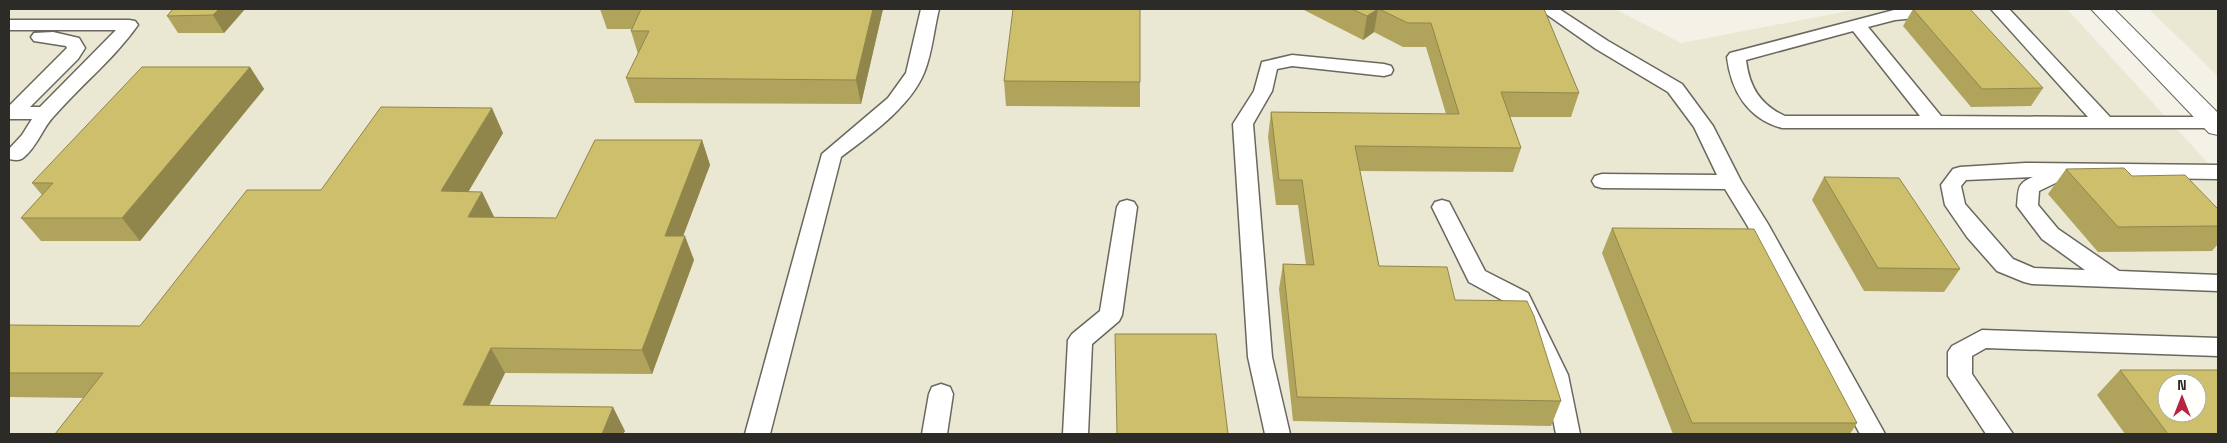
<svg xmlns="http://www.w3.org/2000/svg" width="2227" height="443" viewBox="0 0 2227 443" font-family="'Space Grotesk',sans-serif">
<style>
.built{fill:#eae7d3;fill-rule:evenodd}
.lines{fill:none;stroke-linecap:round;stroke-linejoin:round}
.lane-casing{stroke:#6a685e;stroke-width:3}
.secondary-casing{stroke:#6a685e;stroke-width:2}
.lane{fill:#fff;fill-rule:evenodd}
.secondary{fill:#fff;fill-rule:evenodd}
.wall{fill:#b0a45d}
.shaded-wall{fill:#90864c}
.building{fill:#cdbf6c;stroke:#90864c;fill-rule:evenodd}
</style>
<rect width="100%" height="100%" fill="#f4f2e6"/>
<!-- built -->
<g class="built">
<path d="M9,9H1615L1681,43L1859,9H2067L2218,174V434H9ZM2167,383H2197V413H2167Z"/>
<polygon points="2149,9 2218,9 2218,76"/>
</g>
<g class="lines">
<defs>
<g id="lane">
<path d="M921,9H939C934,29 932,54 924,73C910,107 870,135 841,157L770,434H745L822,154L888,98L906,73Z"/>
<polygon points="1539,9 1559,9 1608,41 1682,84 1713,126 1741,181 1768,224 1885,434 1860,434 1747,225 1725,189 1602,188 1595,186 1592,181 1595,176 1602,174 1717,175 1694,127 1668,92 1596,49"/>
<path d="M1966,9L1963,13L1957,14L1895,20L1868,27L1941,116L2088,117L1991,9H2009L2110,117H2215L2218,118V128H1782C1748,119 1731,91 1727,57L1730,53L1894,10ZM1853,31L1920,116H1785C1760,105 1749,86 1746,60Z"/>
<path d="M9,20H129L135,21L138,25C114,59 82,84 55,115C42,128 38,146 23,158C19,161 14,160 9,159V149L22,135L32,119H9V106L67,48L66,46L34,41L31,37L34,33L53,32L79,38L85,48L78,59L30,107H40L116,30H9Z"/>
<polygon points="1292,55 1384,64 1391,66 1393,70 1391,74 1384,76 1292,66 1277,69 1272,91 1253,124 1272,357 1290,434 1265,434 1248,357 1233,124 1254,91 1262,62"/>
<path d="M2025,163L2218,165V179L2068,177L2039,191L2038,205L2058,229L2119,271L2218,275V291L2032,284L2024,282L1997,271L1967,237L1945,205L1941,185L1953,169L1960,167ZM2033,177C2016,184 2019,189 2017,206L2042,239L2085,270L2034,268L2013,259L1965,204L1961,186L1966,180Z"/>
<polygon points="1127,200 1134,202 1137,207 1122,315 1119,321 1092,344 1088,434 1063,434 1068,340 1072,334 1100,311 1117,207 1120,202"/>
<polygon points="1442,200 1449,202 1485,271 1528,293 1568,375 1580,434 1556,434 1544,375 1511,305 1469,282 1432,207 1435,202"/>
<polygon points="1982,330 2218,338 2218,356 1986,348 1972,356 1972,374 2013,434 1986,434 1948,376 1948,352 1952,346"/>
<polygon points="941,384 950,387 953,394 947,434 922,434 929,394 932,387"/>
</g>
<polygon id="secondary" points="2091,9 2114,9 2218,113 2218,135 2209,133"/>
</defs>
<!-- lane casing -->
<use href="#lane" class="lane-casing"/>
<!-- secondary casing -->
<use href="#secondary" class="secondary-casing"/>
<!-- lane -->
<use href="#lane" class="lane"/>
<!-- secondary -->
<use href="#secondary" class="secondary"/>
</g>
<!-- wall -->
<g class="wall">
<polygon points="173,9 245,9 224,33 178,33 167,16"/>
<polygon points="600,9 883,9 861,104 635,103 626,78 638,54 631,31 632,29 607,29"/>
<polygon points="1302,9 1544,9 1579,93 1571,117 1510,117 1521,148 1513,172 1360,171 1379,266 1455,300 1561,401 1551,426 1293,421 1279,289 1283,264 1306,265 1298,205 1276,205 1268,137 1271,112 1446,114 1426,47 1403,47 1374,32 1363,40"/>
<polygon points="1913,9 2043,88 2031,106 1971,107 1903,26"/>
<polygon points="250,67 264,89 140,241 41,241 21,218 42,195 32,183"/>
<polygon points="1004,81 1140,82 1140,107 1006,106"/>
<polygon points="503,133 468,192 482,192 494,217 556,218 702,140 710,165 683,236 694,260 652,374 505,373 489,406 625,431 623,434 55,434 84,398 9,397 9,325 140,326"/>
<polygon points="2066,169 2132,176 2218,209 2218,244 2212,251 2098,252 2048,194"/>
<polygon points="1824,177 1960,269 1944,292 1864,291 1812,200"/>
<polygon points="1612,228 1857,423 1850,434 1673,434 1602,253"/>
<polygon points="2120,370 2218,434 2125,434 2097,395"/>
</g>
<!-- shaded-wall -->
<g class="shaded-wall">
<polygon points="219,9 245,9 224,33 213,15"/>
<polygon points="873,9 883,9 861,104 856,80"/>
<polygon points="1378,9 1374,32 1363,40 1367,16"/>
<polygon points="250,67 264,89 140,241 122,218"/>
<polygon points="492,108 503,133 454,216 441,191"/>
<polygon points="702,140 710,165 674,260 665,236"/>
<polygon points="482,192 494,217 468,217"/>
<polygon points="685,236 694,260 652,374 642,350"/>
<polygon points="491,348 505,373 477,430 463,405"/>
<polygon points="613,407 625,431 623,434 602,434"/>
</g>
<!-- building -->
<g class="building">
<polygon points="173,9 219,9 213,15 167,16"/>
<polygon points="641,9 873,9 856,80 626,78 649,31 631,31"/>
<polygon points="1013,9 1140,9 1140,82 1004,81"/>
<polygon points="1352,9 1378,9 1367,16"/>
<polygon points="1379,9 1544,9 1579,93 1501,92 1521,148 1355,146 1379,266 1447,267 1455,300 1527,301 1534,316 1561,401 1297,397 1283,264 1314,265 1302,180 1279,180 1271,112 1459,114 1431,23 1408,23"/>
<polygon points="1913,9 1970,9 2043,88 1982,89"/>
<polygon points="142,67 250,67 122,218 21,218 53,183 32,183"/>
<polygon points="381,107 492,108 441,191 482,192 468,217 556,218 595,140 702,140 665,236 685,236 642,350 491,348 463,405 613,407 602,434 55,434 103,373 9,373 9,325 140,326 247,190 321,190"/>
<polygon points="2124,168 2132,176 2185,175 2218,209 2218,226 2118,227 2066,169"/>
<polygon points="1824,177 1899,178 1960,269 1878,268"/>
<polygon points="1612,228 1754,229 1857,423 1692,423"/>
<polygon points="1115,334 1216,334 1228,434 1117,434"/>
<path d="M2120,370H2218V434H2168ZM2167,383H2197V413H2167Z"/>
</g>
<!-- border -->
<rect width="2227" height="443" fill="none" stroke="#2c2b27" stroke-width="20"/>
<!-- north arrow -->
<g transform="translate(2182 398)"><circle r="24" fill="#fffffc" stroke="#abaaa7"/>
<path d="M0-4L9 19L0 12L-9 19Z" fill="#b6243f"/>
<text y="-8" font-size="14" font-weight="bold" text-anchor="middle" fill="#2c2b27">N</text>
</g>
</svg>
